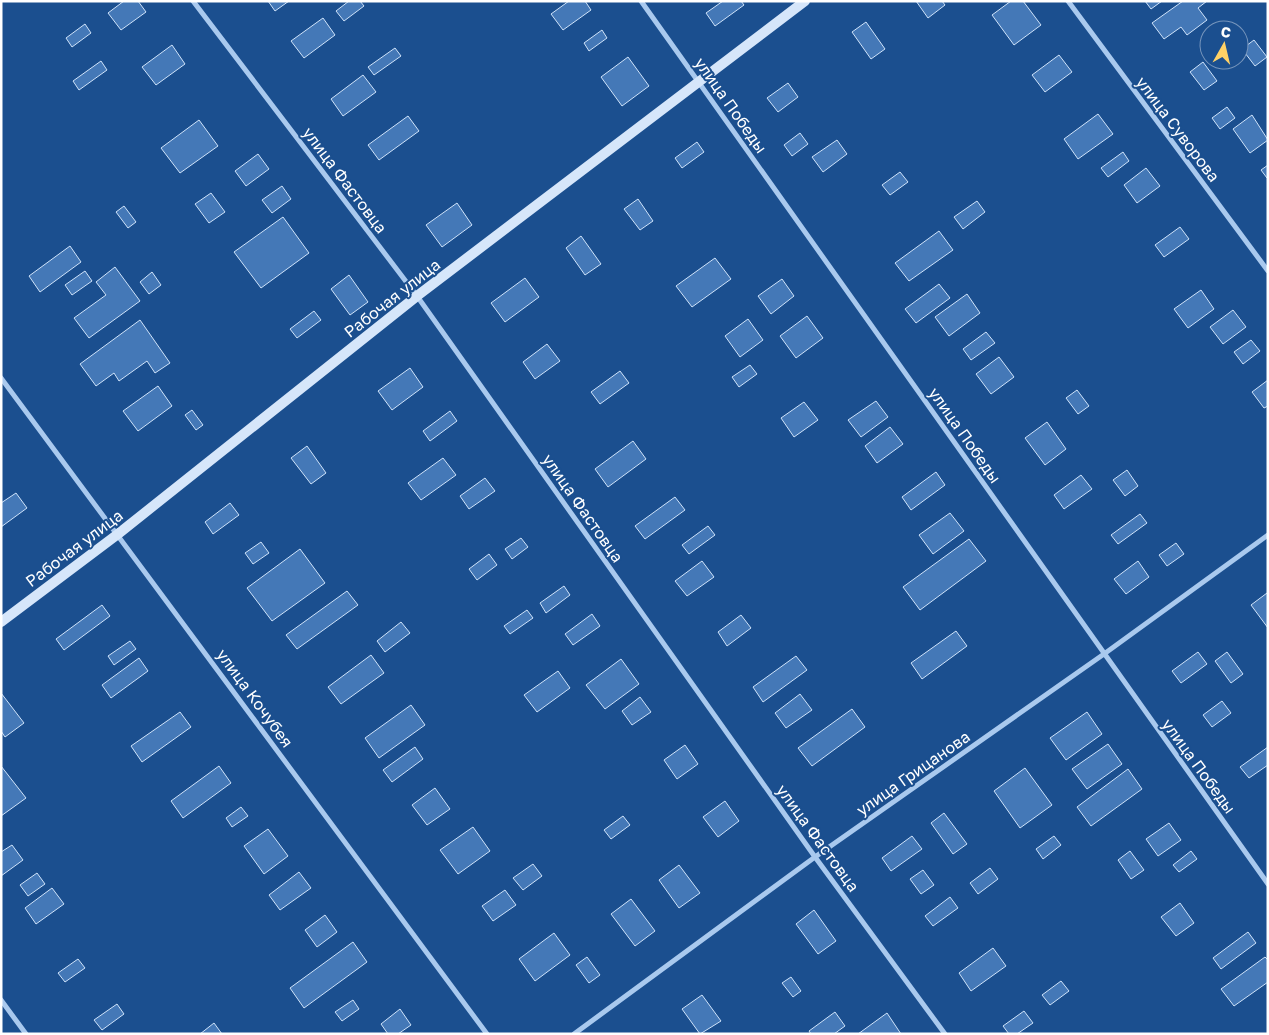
<svg xmlns="http://www.w3.org/2000/svg" width="1269" height="1035" viewBox="0 0 1269 1035" font-family="'Golos Text',sans-serif">
<style>
.building{fill:#4478b7;stroke:#cfe3fa}
.lines{fill:none;stroke-linecap:round;stroke-linejoin:round}
.street{stroke:#a9c9ee;stroke-width:5}
.secondary{stroke:#d6e6fa;stroke-width:10}
.labels{text-anchor:middle;stroke-width:4;stroke-linejoin:round;paint-order:stroke}
.street-label{font-size:16px;fill:#fff;stroke:#1b4f8f}
</style>
<rect width="100%" height="100%" fill="#1b4f8f"/>
<!-- building -->
<g class="building">
<polygon points="124,1 138,1 146,12 121,30 108,13"/>
<polygon points="268,1 289,1 275,11"/>
<polygon points="349,1 360,1 364,6 344,21 336,11"/>
<polygon points="569,1 585,1 591,10 563,30 551,14"/>
<polygon points="723,1 741,1 744,5 715,26 706,13"/>
<polygon points="916,1 942,1 945,5 928,18"/>
<polygon points="1011,1 1023,1 1041,25 1014,45 992,15"/>
<polygon points="1145,1 1162,1 1151,9"/>
<polygon points="1183,1 1207,1 1198,8 1207,20 1187,35 1181,27 1164,39 1152,23"/>
<polygon points="323,18 335,35 304,58 291,41"/>
<polygon points="866,22 885,49 871,59 852,32"/>
<polygon points="85,24 91,33 72,47 66,38"/>
<polygon points="602,30 607,38 589,51 584,43"/>
<polygon points="1254,40 1267,57 1255,66 1242,49"/>
<polygon points="172,45 185,64 156,85 142,67"/>
<polygon points="395,48 401,56 374,75 368,67"/>
<polygon points="1059,55 1072,72 1045,92 1032,75"/>
<polygon points="628,57 649,86 622,106 601,77"/>
<polygon points="101,61 107,70 79,90 73,81"/>
<polygon points="1203,62 1217,81 1204,90 1190,72"/>
<polygon points="363,75 376,92 343,116 331,99"/>
<polygon points="788,83 798,97 778,112 767,98"/>
<polygon points="1227,107 1235,118 1220,129 1212,118"/>
<polygon points="1098,114 1113,134 1078,159 1064,139"/>
<polygon points="1252,115 1268,140 1250,153 1233,129"/>
<polygon points="408,116 419,131 379,160 368,145"/>
<polygon points="199,120 218,146 180,173 161,148"/>
<polygon points="800,133 808,144 792,156 784,145"/>
<polygon points="837,140 847,154 823,172 812,157"/>
<polygon points="697,142 704,152 682,168 675,158"/>
<polygon points="1123,152 1129,161 1108,177 1101,168"/>
<polygon points="258,154 269,169 246,186 235,171"/>
<polygon points="1268,165 1268,177 1267,178 1261,170"/>
<polygon points="1146,168 1160,186 1137,203 1124,185"/>
<polygon points="900,172 908,182 890,195 882,185"/>
<polygon points="282,186 291,199 272,213 262,200"/>
<polygon points="211,193 225,212 209,223 195,204"/>
<polygon points="638,199 653,221 640,230 624,209"/>
<polygon points="977,201 985,212 963,229 954,217"/>
<polygon points="457,203 472,225 442,247 426,225"/>
<polygon points="124,206 136,222 128,228 116,212"/>
<polygon points="283,217 309,253 261,288 234,252"/>
<polygon points="1180,227 1189,239 1164,257 1155,245"/>
<polygon points="939,231 953,250 909,281 895,263"/>
<polygon points="581,236 601,264 585,275 566,248"/>
<polygon points="70,246 81,262 40,292 29,276"/>
<polygon points="715,258 731,279 692,307 676,286"/>
<polygon points="115,267 140,301 89,338 74,318 106,295 96,282"/>
<polygon points="85,271 92,281 72,295 65,285"/>
<polygon points="152,272 161,285 149,294 140,282"/>
<polygon points="349,275 368,302 350,315 331,289"/>
<polygon points="525,278 539,297 505,322 491,303"/>
<polygon points="782,279 794,296 771,314 758,296"/>
<polygon points="939,284 950,298 916,323 905,309"/>
<polygon points="1201,290 1214,309 1188,328 1174,309"/>
<polygon points="967,294 980,313 949,336 935,317"/>
<polygon points="1233,310 1246,327 1223,344 1210,327"/>
<polygon points="314,311 321,320 297,338 290,329"/>
<polygon points="807,316 823,338 796,358 780,336"/>
<polygon points="748,319 763,340 740,357 725,336"/>
<polygon points="140,320 170,363 155,373 147,361 119,381 114,373 96,386 80,364"/>
<polygon points="986,332 995,343 971,360 963,349"/>
<polygon points="1251,340 1260,351 1243,364 1234,352"/>
<polygon points="547,344 560,361 535,379 523,362"/>
<polygon points="999,357 1014,377 991,394 976,374"/>
<polygon points="750,365 757,374 739,387 732,377"/>
<polygon points="410,368 423,387 392,410 378,391"/>
<polygon points="620,371 629,383 600,404 591,392"/>
<polygon points="1268,380 1268,406 1264,408 1252,392"/>
<polygon points="158,386 172,406 138,431 123,411"/>
<polygon points="1077,390 1089,406 1078,414 1066,398"/>
<polygon points="876,401 888,417 861,437 848,420"/>
<polygon points="804,402 818,420 794,437 781,418"/>
<polygon points="192,410 203,425 196,430 185,415"/>
<polygon points="450,411 457,421 430,441 423,431"/>
<polygon points="1047,422 1066,449 1045,465 1025,438"/>
<polygon points="890,427 903,444 877,463 865,446"/>
<polygon points="633,441 646,459 608,487 595,469"/>
<polygon points="307,446 326,473 311,484 291,458"/>
<polygon points="443,458 456,475 421,500 408,483"/>
<polygon points="1127,470 1138,486 1125,496 1113,480"/>
<polygon points="936,472 945,485 911,510 902,497"/>
<polygon points="1081,475 1092,489 1064,509 1054,495"/>
<polygon points="485,478 495,491 469,509 460,496"/>
<polygon points="16,493 27,508 1,527 1,503"/>
<polygon points="675,497 685,510 645,539 635,526"/>
<polygon points="230,503 239,515 213,534 205,522"/>
<polygon points="950,513 964,531 933,554 919,535"/>
<polygon points="1140,514 1147,523 1118,544 1111,535"/>
<polygon points="708,526 715,535 689,554 682,545"/>
<polygon points="521,538 528,547 512,559 505,549"/>
<polygon points="969,539 986,561 920,610 903,587"/>
<polygon points="261,542 269,553 253,564 245,553"/>
<polygon points="1176,543 1184,554 1167,566 1159,555"/>
<polygon points="300,549 325,583 272,621 247,588"/>
<polygon points="489,554 497,565 477,580 469,569"/>
<polygon points="702,561 714,577 687,596 675,581"/>
<polygon points="1138,561 1149,577 1126,594 1114,579"/>
<polygon points="564,586 570,595 546,613 540,603"/>
<polygon points="347,591 358,605 297,649 286,635"/>
<polygon points="1267,593 1268,594 1268,628 1251,605"/>
<polygon points="102,605 110,616 64,650 56,639"/>
<polygon points="527,610 533,618 510,634 504,626"/>
<polygon points="592,614 600,626 573,645 565,634"/>
<polygon points="741,615 751,628 727,646 718,632"/>
<polygon points="401,622 410,633 385,652 377,641"/>
<polygon points="956,631 967,646 922,679 911,663"/>
<polygon points="130,641 136,649 114,665 108,656"/>
<polygon points="1198,652 1207,664 1181,683 1172,671"/>
<polygon points="1227,652 1243,674 1231,683 1215,661"/>
<polygon points="371,655 384,673 341,704 328,687"/>
<polygon points="796,656 807,670 763,702 753,687"/>
<polygon points="139,658 148,671 111,698 102,685"/>
<polygon points="621,659 639,684 605,709 586,685"/>
<polygon points="558,671 570,688 537,712 524,695"/>
<polygon points="1,693 24,723 5,737 1,731"/>
<polygon points="800,694 812,710 786,728 775,713"/>
<polygon points="640,697 651,712 632,725 622,711"/>
<polygon points="1222,701 1231,713 1212,727 1203,715"/>
<polygon points="411,705 425,725 379,758 365,738"/>
<polygon points="852,709 865,727 812,766 798,748"/>
<polygon points="180,712 191,727 142,762 131,746"/>
<polygon points="1087,712 1102,734 1066,760 1050,738"/>
<polygon points="1108,744 1122,764 1087,789 1072,769"/>
<polygon points="685,745 698,764 677,779 664,760"/>
<polygon points="415,747 423,759 392,782 383,770"/>
<polygon points="1268,747 1268,765 1249,778 1240,767"/>
<polygon points="1,766 26,798 1,816"/>
<polygon points="219,766 231,783 183,818 171,801"/>
<polygon points="1025,768 1052,805 1020,828 994,791"/>
<polygon points="1128,769 1142,789 1091,826 1077,807"/>
<polygon points="435,788 450,809 427,825 412,805"/>
<polygon points="725,801 739,821 718,837 703,817"/>
<polygon points="241,807 248,816 232,827 226,818"/>
<polygon points="944,813 967,844 953,854 931,823"/>
<polygon points="623,816 630,825 611,839 604,830"/>
<polygon points="1169,823 1181,840 1158,856 1146,839"/>
<polygon points="473,827 490,851 458,874 440,850"/>
<polygon points="268,829 288,856 264,874 244,846"/>
<polygon points="912,836 922,849 891,871 882,858"/>
<polygon points="1054,836 1061,845 1043,859 1036,849"/>
<polygon points="12,845 23,860 1,876 1,852"/>
<polygon points="1130,851 1144,870 1131,879 1118,860"/>
<polygon points="1191,851 1197,859 1179,872 1173,865"/>
<polygon points="533,864 542,876 523,890 513,878"/>
<polygon points="679,865 700,893 679,908 659,880"/>
<polygon points="990,868 998,879 978,894 970,883"/>
<polygon points="923,870 934,885 921,894 910,879"/>
<polygon points="299,872 311,888 280,910 269,895"/>
<polygon points="37,873 45,884 28,896 20,885"/>
<polygon points="52,888 64,904 36,924 25,908"/>
<polygon points="505,890 516,905 493,921 482,906"/>
<polygon points="950,897 958,908 933,926 925,916"/>
<polygon points="631,899 655,931 635,946 611,914"/>
<polygon points="1180,903 1194,923 1176,936 1161,917"/>
<polygon points="814,910 836,941 818,954 796,924"/>
<polygon points="325,915 337,932 317,947 305,930"/>
<polygon points="1248,932 1256,943 1221,969 1213,958"/>
<polygon points="554,933 570,955 535,981 519,959"/>
<polygon points="353,942 367,962 304,1008 290,988"/>
<polygon points="993,948 1006,966 971,991 959,973"/>
<polygon points="587,957 600,975 589,983 576,965"/>
<polygon points="1265,957 1268,960 1268,982 1234,1006 1221,989"/>
<polygon points="78,959 85,968 65,982 58,973"/>
<polygon points="791,977 801,991 793,997 782,983"/>
<polygon points="1061,981 1069,991 1050,1005 1042,995"/>
<polygon points="702,995 721,1021 700,1034 682,1009"/>
<polygon points="353,1000 359,1009 342,1021 335,1012"/>
<polygon points="117,1004 124,1014 102,1030 94,1020"/>
<polygon points="400,1009 411,1025 398,1034 388,1034 381,1024"/>
<polygon points="1024,1011 1033,1023 1017,1034 1009,1034 1003,1026"/>
<polygon points="835,1012 845,1026 834,1034 811,1034 809,1031"/>
<polygon points="887,1013 901,1034 858,1034"/>
<polygon points="214,1023 222,1034 200,1034"/>
</g>
<g class="lines">
<!-- street -->
<g class="street">
<polyline points="193,1 417,296 815,857 945,1034"/>
<polyline points="641,1 1268,884"/>
<polyline points="1068,1 1268,271"/>
<polyline points="1,378 487,1034"/>
<polyline points="1,1000 26,1034"/>
<polyline points="574,1034 815,857 1104,654 1268,535"/>
</g>
<!-- secondary -->
<polyline class="secondary" points="1,622 118,534 417,296 805,1"/>
</g>
<g class="labels">
<!-- street labels -->
<g class="street-label">
<text transform="translate(731 105) rotate(55)" y="6">улица Победы</text>
<text transform="translate(1178 129) rotate(53)" y="6">улица Суворова</text>
<text transform="translate(345 180) rotate(53)" y="6">улица Фастовца</text>
<text transform="translate(392 298) rotate(-38)" y="6">Рабочая улица</text>
<text transform="translate(965 435) rotate(55)" y="6">улица Победы</text>
<text transform="translate(583 508) rotate(55)" y="6">улица Фастовца</text>
<text transform="translate(74 548) rotate(-37)" y="6">Рабочая улица</text>
<text transform="translate(255 698) rotate(54)" y="6">улица Кочубея</text>
<text transform="translate(1199 766) rotate(54)" y="6">улица Победы</text>
<text transform="translate(913 773) rotate(-35)" y="6">улица Грицанова</text>
<text transform="translate(818 838) rotate(54)" y="6">улица Фастовца</text>
</g>
</g>
<!-- border -->
<rect width="1269" height="1035" fill="none" stroke="#ffffff" stroke-width="5"/>
<!-- north arrow -->
<g transform="translate(1224 45) rotate(8)"><circle r="24" fill="#1b4f8f" stroke="#7695bc"/>
<path d="M0-4L9 19L0 12L-9 19Z" fill="#ffd166"/>
<text y="-8" font-size="14" font-weight="bold" text-anchor="middle" fill="#ffffff">С</text>
</g>
</svg>
